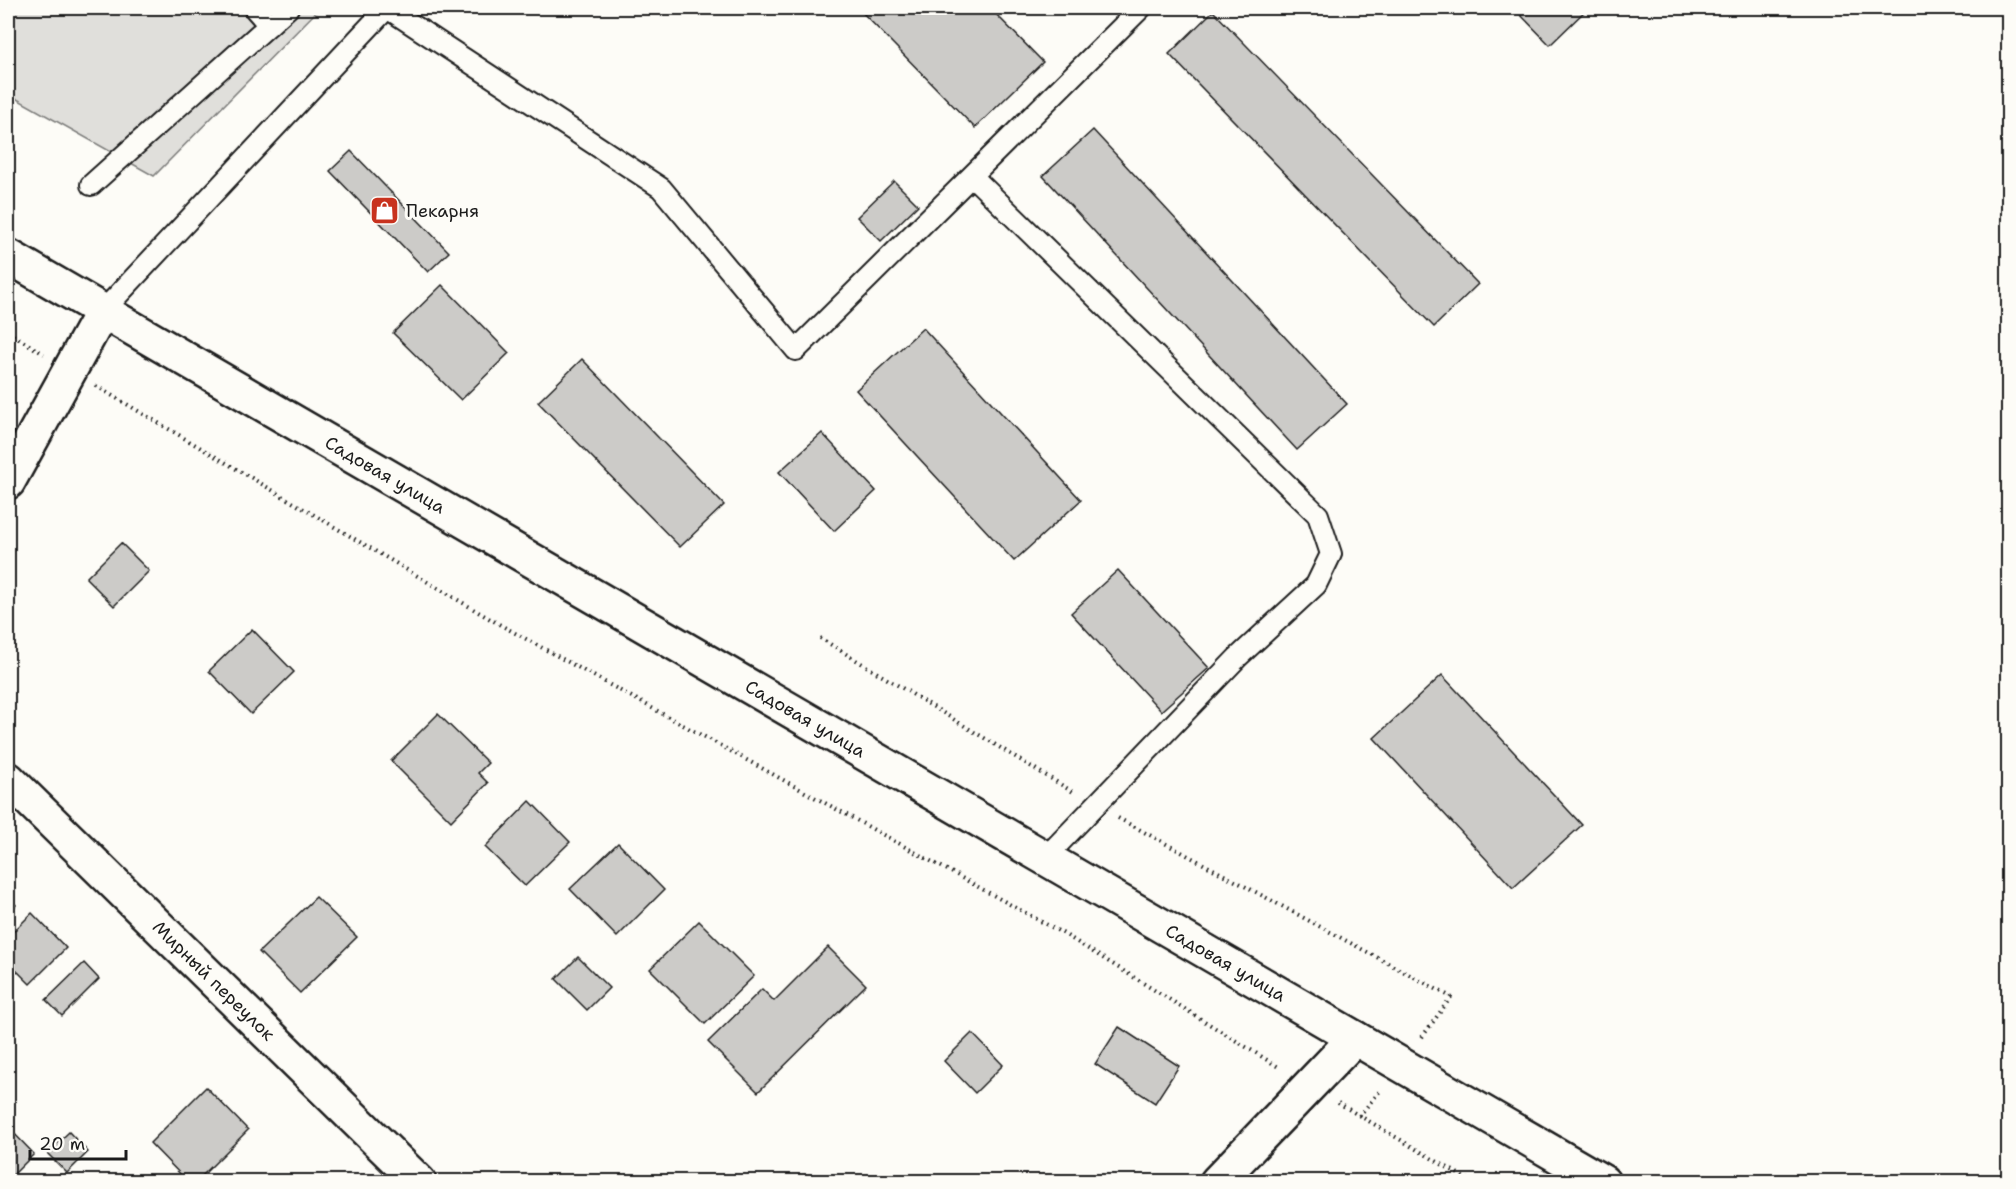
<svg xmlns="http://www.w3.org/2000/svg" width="2016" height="1189" viewBox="0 0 2016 1189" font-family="'Shantell Sans',sans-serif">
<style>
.green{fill:#e0dfdb;stroke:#7e7e7c;stroke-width:1.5}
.building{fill:#cccbc8;stroke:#1c1c1c;stroke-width:1.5}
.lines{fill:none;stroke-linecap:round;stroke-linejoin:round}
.service-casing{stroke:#1c1c1c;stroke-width:24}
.minor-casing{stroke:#1c1c1c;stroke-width:38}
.tertiary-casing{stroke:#1c1c1c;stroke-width:38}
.path{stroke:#1c1c1c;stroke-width:4;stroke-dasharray:1.5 4.5;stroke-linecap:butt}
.service{stroke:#fdfcf7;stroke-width:20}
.minor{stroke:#fdfcf7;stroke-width:33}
.tertiary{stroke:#fdfcf7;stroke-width:33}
.labels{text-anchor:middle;stroke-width:6;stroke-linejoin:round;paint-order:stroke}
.poi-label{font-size:18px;fill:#1c1c1c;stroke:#fdfcf7;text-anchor:start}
.street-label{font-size:18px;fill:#1c1c1c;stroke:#fdfcf7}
</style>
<rect width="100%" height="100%" fill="#fdfcf7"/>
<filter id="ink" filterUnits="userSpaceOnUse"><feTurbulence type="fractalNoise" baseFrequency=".0167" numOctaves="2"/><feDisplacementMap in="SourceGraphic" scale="12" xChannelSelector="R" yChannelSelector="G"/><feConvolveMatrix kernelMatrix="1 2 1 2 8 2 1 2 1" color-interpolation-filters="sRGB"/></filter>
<g filter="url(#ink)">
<!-- green -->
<polygon class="green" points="8,8 320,8 154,176 8,94"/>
<!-- building -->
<g class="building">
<polygon points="858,8 990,8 1043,62 975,128"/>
<polygon points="1514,8 1588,8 1550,45"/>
<polygon points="1213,11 1478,284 1434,327 1169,54"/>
<polygon points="1093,130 1347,404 1297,450 1043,176"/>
<polygon points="351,151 449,252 428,272 330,171"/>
<polygon points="894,181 918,205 881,241 857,217"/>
<polygon points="442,285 509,353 461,400 393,333"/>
<polygon points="923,328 1081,500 1014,561 856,390"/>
<polygon points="582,359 724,505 680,547 538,402"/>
<polygon points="822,433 876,491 834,531 779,472"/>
<polygon points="121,543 149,571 114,606 86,578"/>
<polygon points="1118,570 1209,668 1161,711 1071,613"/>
<polygon points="252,629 294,672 251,714 209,671"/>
<polygon points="1442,675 1582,825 1513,888 1374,738"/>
<polygon points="438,714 488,763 478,773 488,783 451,821 391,761"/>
<polygon points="530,801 570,842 525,886 485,847"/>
<polygon points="618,843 664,890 617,937 570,889"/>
<polygon points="8,896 16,905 8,914"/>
<polygon points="316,897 357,937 300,993 259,952"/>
<polygon points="32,913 66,948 30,984 8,962 8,937"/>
<polygon points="699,921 754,976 705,1024 650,969"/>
<polygon points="828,947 866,985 758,1092 708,1042 762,989 774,1001"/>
<polygon points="578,957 609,988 587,1010 556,979"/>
<polygon points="84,963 99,979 62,1016 46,1000"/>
<polygon points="1119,1027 1179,1066 1155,1103 1095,1064"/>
<polygon points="972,1033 1003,1065 975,1093 944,1061"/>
<polygon points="206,1087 248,1130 196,1182 188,1182 150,1143"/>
<polygon points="8,1127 34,1154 8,1180"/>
<polygon points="69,1132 88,1152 67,1173 47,1153"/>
</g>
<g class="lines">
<defs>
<g id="service">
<polyline points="254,8 269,25"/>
<polyline points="973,177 1318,515 1331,554 1316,585 1238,657 1045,858"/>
<polyline points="91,185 288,8"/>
<polyline points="102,312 387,8 661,188 796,350 1141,8"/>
</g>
<g id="minor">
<polyline points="8,482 102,312"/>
<path id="s1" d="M8,779L419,1182"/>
<polyline points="1217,1182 1355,1038"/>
</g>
<g id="tertiary">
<path id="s2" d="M8,256L1603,1182"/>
</g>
</defs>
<!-- service casing -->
<use href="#service" class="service-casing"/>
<!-- minor casing -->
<use href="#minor" class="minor-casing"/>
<!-- tertiary casing -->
<use href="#tertiary" class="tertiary-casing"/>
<!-- path -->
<g class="path">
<polyline points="8,332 44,354"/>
<polyline points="96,386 497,623 1064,934 1280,1068"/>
<polyline points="820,638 1073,792"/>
<polyline points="1118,818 1451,997 1420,1040"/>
<polyline points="1338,1103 1472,1182"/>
<polyline points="1359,1116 1380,1091"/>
</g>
<!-- service -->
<use href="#service" class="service"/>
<!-- minor -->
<use href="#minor" class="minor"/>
<!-- tertiary -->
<use href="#tertiary" class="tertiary"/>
</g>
</g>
<!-- icons -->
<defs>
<symbol id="shop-square" viewBox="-11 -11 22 22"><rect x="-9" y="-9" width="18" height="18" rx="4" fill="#c8321e" stroke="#fdfcf7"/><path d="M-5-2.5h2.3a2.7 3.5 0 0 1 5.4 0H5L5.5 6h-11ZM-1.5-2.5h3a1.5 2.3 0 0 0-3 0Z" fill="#fff"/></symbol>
</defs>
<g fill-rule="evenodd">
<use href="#shop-square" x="368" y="194" width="33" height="33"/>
</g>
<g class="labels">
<!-- poi labels -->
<g class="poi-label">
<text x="406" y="217">Пекарня</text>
</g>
<!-- street labels -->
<g class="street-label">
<text dy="6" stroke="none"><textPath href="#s2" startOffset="436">Садовая улица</textPath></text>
<text dy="6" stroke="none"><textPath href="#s2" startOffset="922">Садовая улица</textPath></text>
<text dy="6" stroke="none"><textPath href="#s2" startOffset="1408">Садовая улица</textPath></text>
<text dy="6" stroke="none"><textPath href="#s1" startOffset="288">Мирный переулок</textPath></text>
</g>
</g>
<!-- margin -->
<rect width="2016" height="1189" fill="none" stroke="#fdfcf7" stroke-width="30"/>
<rect x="15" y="15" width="1986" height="1159" fill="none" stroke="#1c1c1c" stroke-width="2" filter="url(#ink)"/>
<!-- scale -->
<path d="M30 1150v9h96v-9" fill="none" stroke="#1c1c1c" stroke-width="3"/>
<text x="39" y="1150" font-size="18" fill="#1c1c1c" stroke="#fdfcf7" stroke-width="4.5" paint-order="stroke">20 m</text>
</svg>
